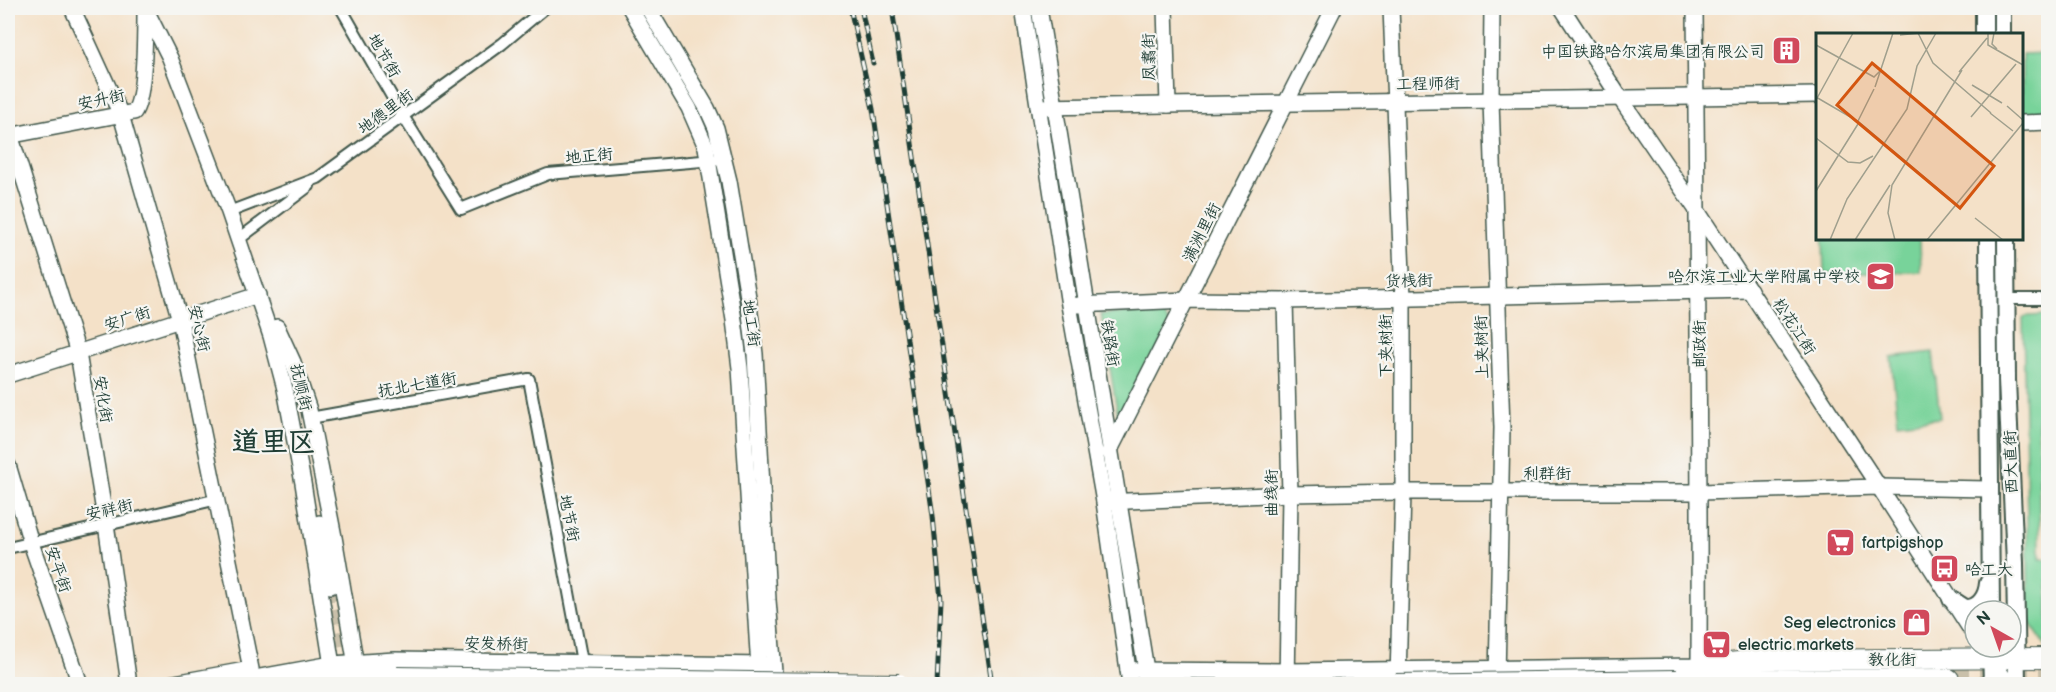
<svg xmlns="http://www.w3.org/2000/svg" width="2056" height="692" viewBox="0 0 2056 692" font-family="'Balsamiq Sans','LXGW WenKai TC',sans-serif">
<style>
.green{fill:#78d39a;stroke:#4c8867;stroke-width:1.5}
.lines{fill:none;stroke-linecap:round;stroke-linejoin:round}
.secondary-tunnel{stroke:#c9c0aa;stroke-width:15;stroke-dasharray:15 8;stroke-linecap:butt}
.highway-tunnel{stroke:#c9c0aa;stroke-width:20;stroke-dasharray:20 10;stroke-linecap:butt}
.street-casing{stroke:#3f564a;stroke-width:14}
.secondary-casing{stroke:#3f564a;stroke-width:18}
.primary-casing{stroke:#3f564a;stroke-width:20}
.highway-casing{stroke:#3f564a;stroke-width:22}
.street{stroke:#fff;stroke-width:10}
.secondary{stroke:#fff;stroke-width:15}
.primary{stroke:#fff;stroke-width:16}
.highway{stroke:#fff;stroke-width:20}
.rail-casing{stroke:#1f3d34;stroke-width:5}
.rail{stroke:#f6f6f2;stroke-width:3;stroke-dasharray:9;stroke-linecap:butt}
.highway-bridge-casing{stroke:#3f564a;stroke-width:22;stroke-linecap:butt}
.highway-bridge{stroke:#fff;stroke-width:20}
.labels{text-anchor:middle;stroke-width:4.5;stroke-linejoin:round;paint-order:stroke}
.poi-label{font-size:16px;fill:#1f3d34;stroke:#f6f6f2;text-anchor:end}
.street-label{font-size:16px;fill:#1f3d34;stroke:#f6f6f2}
.town-label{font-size:28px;font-weight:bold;fill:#1f3d34;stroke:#f6f6f2}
.inset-road{fill:none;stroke:#9f9f8d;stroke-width:1.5}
.view{fill:#d45610;fill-opacity:0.15;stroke:#d45610;stroke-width:3}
.inset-edge{fill:none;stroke:#1f3d34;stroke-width:3}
</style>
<rect width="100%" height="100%" fill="#f6f6f2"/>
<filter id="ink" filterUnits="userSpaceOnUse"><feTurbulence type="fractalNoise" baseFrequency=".0167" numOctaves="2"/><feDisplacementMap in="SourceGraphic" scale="12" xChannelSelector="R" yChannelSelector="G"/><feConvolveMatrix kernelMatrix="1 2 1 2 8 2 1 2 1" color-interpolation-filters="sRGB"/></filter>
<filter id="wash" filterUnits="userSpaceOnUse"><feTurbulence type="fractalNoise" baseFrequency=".008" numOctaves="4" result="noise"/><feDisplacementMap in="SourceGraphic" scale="24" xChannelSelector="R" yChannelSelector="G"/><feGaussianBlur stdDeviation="1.35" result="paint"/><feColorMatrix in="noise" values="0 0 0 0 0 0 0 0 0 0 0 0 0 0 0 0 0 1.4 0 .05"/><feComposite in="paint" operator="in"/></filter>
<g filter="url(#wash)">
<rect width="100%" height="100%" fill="#f4e1c8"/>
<!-- green -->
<g class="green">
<polygon points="2048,53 2048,112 2022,113 2022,54"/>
<polygon points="1823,239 1920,239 1921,272 1824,274"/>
<polygon points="1161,312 1170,325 1119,423 1101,314"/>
<polygon points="2048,315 2048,412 2038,412 2040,559 2048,559 2048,649 2029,622 2023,318 2028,316"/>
<polygon points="1933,352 1940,418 1898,423 1891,357"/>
</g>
</g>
<g filter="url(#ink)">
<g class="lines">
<!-- secondary-tunnel -->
<polyline class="secondary-tunnel" points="331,586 347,676"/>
<!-- highway-tunnel -->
<polyline class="highway-tunnel" points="1949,670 2048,668"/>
<defs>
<g id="street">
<polyline points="341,8 403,116 461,209 548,174 714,160"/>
<polyline points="229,212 318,178 502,44 545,8"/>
<polyline points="239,239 309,186"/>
<polyline points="2007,299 2048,299"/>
<polyline points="310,418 529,379 583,667"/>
<polyline points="8,548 218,499"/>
</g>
<g id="secondary">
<polyline points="72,8 121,115 180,320 251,669 169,684"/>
<polyline points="145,8 170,58 229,212 271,336 285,389 303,483 334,678"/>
<polyline points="630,8 689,108 706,147 734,320 740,368 760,684"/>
<polyline points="648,8 707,108 716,128 729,181 748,297 755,354 768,600 775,684"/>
<polyline points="1023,8 1069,305 1104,502 1130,684"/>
<polyline points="1039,8 1146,670 1147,684"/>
<polyline points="1165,8 1168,105"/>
<polyline points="1391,8 1403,298 1403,492 1398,679"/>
<polyline points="1492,8 1491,100 1502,428 1497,679"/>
<polyline points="1562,8 1620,98 1696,209 1879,487 1975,636"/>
<polyline points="1038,107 1818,95"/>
<polyline points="2022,123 2048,122"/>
<polyline points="8,128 78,353 106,524 129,684"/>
<path d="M8,136L134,112C145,98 145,31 145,11"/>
<polyline points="1285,301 1290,494 1287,684"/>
<polyline points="1078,305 1186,300 1285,301 1750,290"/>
<polyline points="277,327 293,362 309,410 334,537 357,671"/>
<polyline points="8,375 258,295"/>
<polyline points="1109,452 1334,8"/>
<polyline points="8,465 31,543 80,684"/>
<polyline points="1104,502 1290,494 1403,492 1700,492 1879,487 1989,489"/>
<polyline points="319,523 331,586"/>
<polyline points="1983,647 2008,684"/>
<path d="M1128,670L1287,671L1699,666C1700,446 1697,227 1695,8"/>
<polyline points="238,681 332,664 395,660 767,665"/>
</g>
<g id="primary">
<polyline points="1984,8 1984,34"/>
<polyline points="2002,8 2002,34"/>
<polyline points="1988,238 1991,611"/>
<polyline points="2006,238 2007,380 2015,563 2017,684"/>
<path d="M1951,599L1965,608C1979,609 1987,596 1988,583"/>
<polyline points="1991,647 1992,684"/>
</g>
<g id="highway">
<polyline points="1699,666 1759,660 2048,658"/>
<polyline points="1677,680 1949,679"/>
<polyline points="291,684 358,676 397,677"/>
</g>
</defs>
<!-- street casing -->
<use href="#street" class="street-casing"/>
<!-- secondary casing -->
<use href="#secondary" class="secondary-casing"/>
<!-- primary casing -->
<use href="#primary" class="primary-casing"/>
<!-- highway casing -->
<use href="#highway" class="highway-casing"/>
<!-- street -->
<use href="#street" class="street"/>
<!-- secondary -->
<use href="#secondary" class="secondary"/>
<!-- primary -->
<use href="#primary" class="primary"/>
<!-- highway -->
<use href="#highway" class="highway"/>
<defs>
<g id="rail">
<polyline points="850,8 873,109 933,516 941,600 937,684"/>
<polyline points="861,8 873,63"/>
<polyline points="892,8 992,684"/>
</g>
</defs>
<!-- rail casing -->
<use href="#rail" class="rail-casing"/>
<!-- rail -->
<use href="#rail" class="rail"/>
<defs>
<g id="highway-bridge">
<polyline points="397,677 899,684"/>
<polyline points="1396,684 1677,680"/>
</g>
</defs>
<!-- highway-bridge casing -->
<use href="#highway-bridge" class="highway-bridge-casing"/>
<!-- highway-bridge -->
<use href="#highway-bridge" class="highway-bridge"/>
</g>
</g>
<!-- icons -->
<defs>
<symbol id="building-square" viewBox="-11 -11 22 22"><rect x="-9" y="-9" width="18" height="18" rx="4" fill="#d1495b" stroke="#f6f6f2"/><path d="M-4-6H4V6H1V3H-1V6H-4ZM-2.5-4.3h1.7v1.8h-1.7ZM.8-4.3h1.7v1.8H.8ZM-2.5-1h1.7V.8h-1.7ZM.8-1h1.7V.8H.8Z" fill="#fff"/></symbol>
<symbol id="school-square" viewBox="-11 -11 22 22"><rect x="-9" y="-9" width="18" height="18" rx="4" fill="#d1495b" stroke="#f6f6f2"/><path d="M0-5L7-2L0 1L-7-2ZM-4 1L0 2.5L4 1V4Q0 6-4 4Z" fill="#fff"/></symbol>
<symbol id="supermarket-square" viewBox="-11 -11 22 22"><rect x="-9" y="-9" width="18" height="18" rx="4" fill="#d1495b" stroke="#f6f6f2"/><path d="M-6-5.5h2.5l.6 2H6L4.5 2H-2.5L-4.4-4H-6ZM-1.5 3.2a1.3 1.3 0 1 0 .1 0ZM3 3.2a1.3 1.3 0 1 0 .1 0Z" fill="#fff"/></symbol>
<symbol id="bus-square" viewBox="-11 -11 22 22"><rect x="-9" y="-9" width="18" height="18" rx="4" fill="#d1495b" stroke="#f6f6f2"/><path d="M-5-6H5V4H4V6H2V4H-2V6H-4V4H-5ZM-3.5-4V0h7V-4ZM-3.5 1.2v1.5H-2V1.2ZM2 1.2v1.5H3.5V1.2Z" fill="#fff"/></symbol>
<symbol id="shop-square" viewBox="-11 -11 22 22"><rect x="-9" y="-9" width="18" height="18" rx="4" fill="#d1495b" stroke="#f6f6f2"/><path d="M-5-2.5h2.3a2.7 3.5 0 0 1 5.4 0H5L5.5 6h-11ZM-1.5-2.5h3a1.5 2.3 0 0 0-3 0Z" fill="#fff"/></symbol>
</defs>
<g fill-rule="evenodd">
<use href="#building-square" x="1770" y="34" width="33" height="33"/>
<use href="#school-square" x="1864" y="260" width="33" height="33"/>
<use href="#supermarket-square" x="1824" y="526" width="33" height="33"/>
<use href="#bus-square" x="1928" y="552" width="33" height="33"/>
<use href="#shop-square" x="1900" y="606" width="33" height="33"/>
<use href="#supermarket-square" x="1700" y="628" width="33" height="33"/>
</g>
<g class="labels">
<!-- poi labels -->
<g class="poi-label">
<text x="1765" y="57">中国铁路哈尔滨局集团有限公司</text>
<text x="1860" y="282">哈尔滨工业大学附属中学校</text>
<text x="1862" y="548" text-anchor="start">fartpigshop</text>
<text x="1965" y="575" text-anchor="start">哈工大</text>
<text x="1896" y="628">Seg electronics</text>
<text x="1738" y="650" text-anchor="start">electric markets</text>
</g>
<!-- street labels -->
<g class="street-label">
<text transform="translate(385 55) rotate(60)" y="6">地节街</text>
<text transform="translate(1148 57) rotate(-91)" y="6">凤翥街</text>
<text transform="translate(1428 83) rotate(-1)" y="6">工程师街</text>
<text transform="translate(101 99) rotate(-12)" y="6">安升街</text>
<text transform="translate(385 111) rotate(-36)" y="6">地德里街</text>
<text transform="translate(589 155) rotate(-5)" y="6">地正街</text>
<text transform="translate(1201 232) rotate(-63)" y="6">满洲里街</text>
<text transform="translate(1409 280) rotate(-1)" y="6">货栈街</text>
<text transform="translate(127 318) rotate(-18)" y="6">安广街</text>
<text transform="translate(752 323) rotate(82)" y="6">地工街</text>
<text transform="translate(1795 326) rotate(57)" y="6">松花江街</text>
<text transform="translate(200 328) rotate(77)" y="6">安心街</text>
<text transform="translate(1111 343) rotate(81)" y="6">铁路街</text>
<text transform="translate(1699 344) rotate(-90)" y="6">邮政街</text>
<text transform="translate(1385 346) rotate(-90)" y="6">下夹树街</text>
<text transform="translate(1481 347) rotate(-92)" y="6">上夹树街</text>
<text transform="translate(417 384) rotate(-10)" y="6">抚北七道街</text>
<text transform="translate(302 387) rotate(77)" y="6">抚顺街</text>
<text transform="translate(104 399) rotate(81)" y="6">安化街</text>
<text transform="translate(2010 462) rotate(-92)" y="6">西大直街</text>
<text x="1547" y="479">利群街</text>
<text transform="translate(1271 493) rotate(-90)" y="6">曲线街</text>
<text transform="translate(109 509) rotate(-13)" y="6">安祥街</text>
<text transform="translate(570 518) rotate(79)" y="6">地节街</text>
<text transform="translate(59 569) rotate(71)" y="6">安平街</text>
<text transform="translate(496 643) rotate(1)" y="6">安发桥街</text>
<text x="1892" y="665">教化街</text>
</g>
<!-- town labels -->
<g class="town-label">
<text x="274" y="451">道里区</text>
</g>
</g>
<!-- overview -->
<g transform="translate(1816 33)">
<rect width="207" height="207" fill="#f4e1c8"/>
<path class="inset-road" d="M102,0L117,30L175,80M172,0V12L207,32M178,0L176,11L181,16M84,2L103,0M0,12L58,44L64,38M143,39L171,5M156,52L186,70M59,54L77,0M0,64L43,89L138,169M0,67L37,0M191,73L207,87M174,80L197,98M155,84L200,31M42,88L58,56M0,105L32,129L44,130L57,123M0,158L42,91M159,185L187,207M14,207L31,166L91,76L101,33L120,0M39,207L74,152M79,207L72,180L76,152L146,37M111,207L207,90"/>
<path class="view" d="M56,30L178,133L144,175L21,72Z"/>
<rect width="207" height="207" class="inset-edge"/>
</g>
<!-- margin -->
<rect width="2056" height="692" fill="none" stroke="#f6f6f2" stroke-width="30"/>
<!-- north arrow -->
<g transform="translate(1993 629) rotate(320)"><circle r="28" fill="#f6f6f2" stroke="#a0aca6" stroke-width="1.5"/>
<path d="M0-4.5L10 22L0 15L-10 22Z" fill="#d1495b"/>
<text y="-9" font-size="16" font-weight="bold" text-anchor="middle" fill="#1f3d34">N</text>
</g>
</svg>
